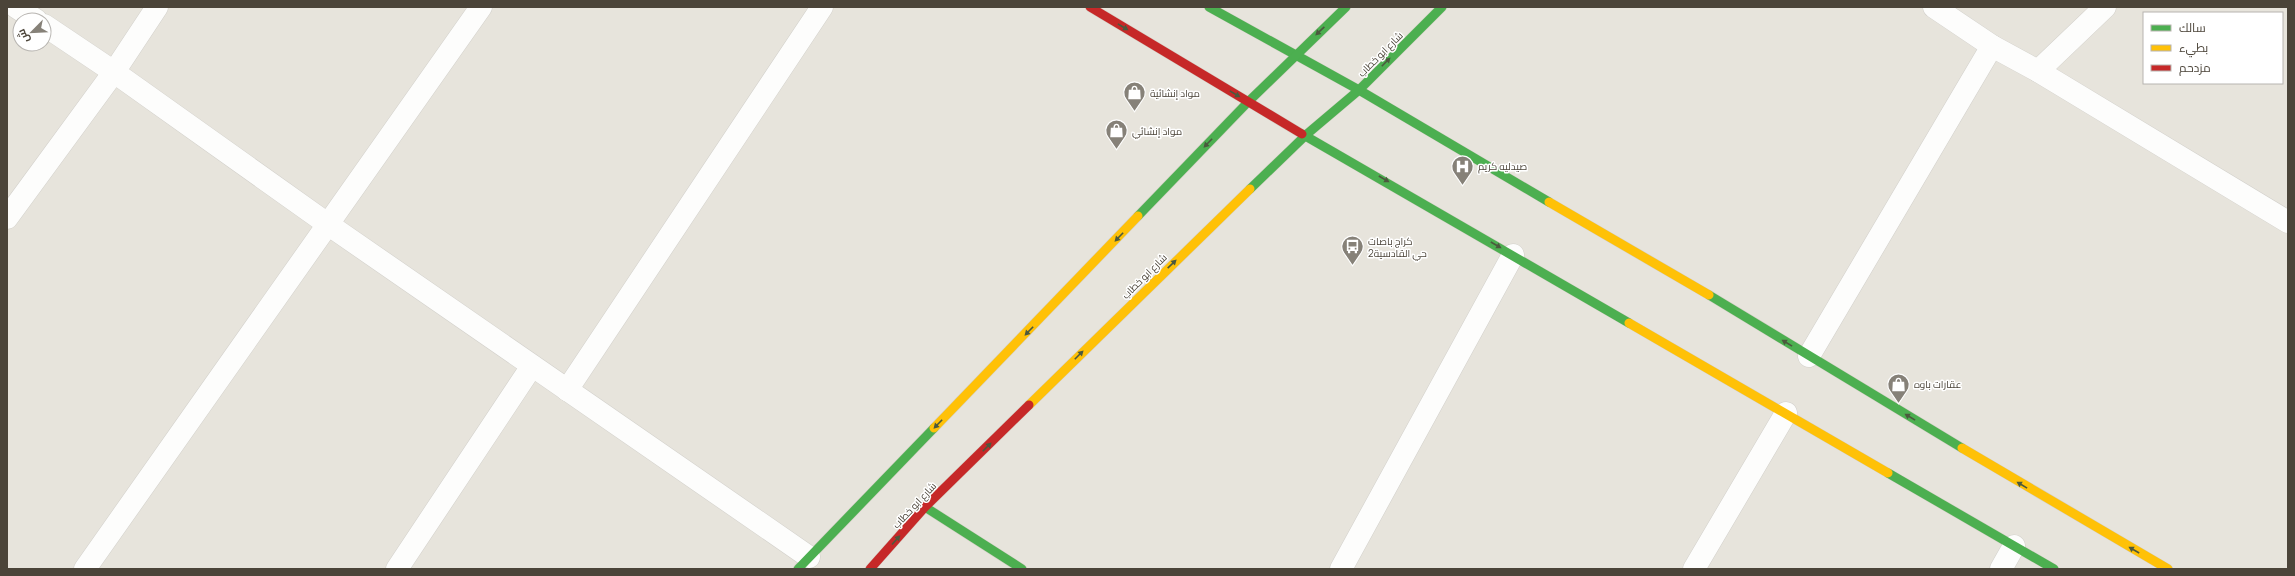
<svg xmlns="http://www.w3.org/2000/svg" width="2295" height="576" viewBox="0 0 2295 576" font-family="Manrope,Cairo,sans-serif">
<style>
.residential{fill:#e7e4dc;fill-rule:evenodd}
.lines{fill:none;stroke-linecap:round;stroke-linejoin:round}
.street-casing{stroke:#d2d0cb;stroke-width:23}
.fast-casing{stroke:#d3cfc5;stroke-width:10}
.slow-casing{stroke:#d3cfc5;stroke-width:10}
.jam-casing{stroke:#d3cfc5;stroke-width:10}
.street{stroke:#fdfdfc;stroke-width:22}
.fast{stroke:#4caf50;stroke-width:9}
.slow{stroke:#ffc107;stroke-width:9}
.jam{stroke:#c62828;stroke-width:9}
.oneway{fill:#4b593e}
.labels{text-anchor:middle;stroke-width:3;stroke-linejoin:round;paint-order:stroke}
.street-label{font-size:10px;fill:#4b4439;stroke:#fff}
.poi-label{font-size:10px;fill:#4b4439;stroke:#fff;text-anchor:start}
</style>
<rect width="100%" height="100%" fill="#f4f2ee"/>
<!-- residential -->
<path class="residential" d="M7,7H2288V569H7ZM2144,13H2282V83H2144ZM20,20H44V44H20Z"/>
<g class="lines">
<defs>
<g id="street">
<polyline points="16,7 36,20"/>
<polyline points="1934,7 1992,46 2038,71 2288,222"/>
<polyline points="44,25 114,72 329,225 809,557"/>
<polyline points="2038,71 2105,7"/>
<polyline points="7,218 114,72 157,7"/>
<polyline points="1809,356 1992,46"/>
<polyline points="567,390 822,7"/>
<polyline points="85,569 481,7"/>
<polyline points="397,569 532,366"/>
<polyline points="1341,569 1513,255"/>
<polyline points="1694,569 1786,413"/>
<polyline points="2001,569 2014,546"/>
</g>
<g id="fast">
<polyline points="1209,7 1359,90 1549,202"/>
<polyline points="1302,134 1629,323"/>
<polyline points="1250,189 1307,134 1359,90 1442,7"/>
<polyline points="1138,216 1248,102 1346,7"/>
<polyline points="1709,295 1962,448"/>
<polyline points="1888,473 2054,569"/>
<polyline points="925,507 1022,569"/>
<polyline points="798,569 934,428"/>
</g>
<g id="slow">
<polyline points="1549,202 1709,295"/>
<polyline points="1629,323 1888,473"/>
<polyline points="1029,405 1250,189"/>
<polyline points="934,428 1138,216"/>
<polyline points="1962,448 2168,569"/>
</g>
<g id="jam">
<polyline points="1090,7 1302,134"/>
<polyline points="870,569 925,507 1029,405"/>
</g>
</defs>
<!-- street casing -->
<use href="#street" class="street-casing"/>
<!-- fast casing -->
<use href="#fast" class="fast-casing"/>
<!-- slow casing -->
<use href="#slow" class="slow-casing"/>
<!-- jam casing -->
<use href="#jam" class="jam-casing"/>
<!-- street -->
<use href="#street" class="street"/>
<!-- fast -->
<use href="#fast" class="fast"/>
<!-- slow -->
<use href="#slow" class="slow"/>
<!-- jam -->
<use href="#jam" class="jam"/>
</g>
<!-- one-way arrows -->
<defs><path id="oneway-solid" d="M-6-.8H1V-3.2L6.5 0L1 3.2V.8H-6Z"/></defs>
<g class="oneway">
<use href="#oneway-solid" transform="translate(1123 27) rotate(31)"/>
<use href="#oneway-solid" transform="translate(1320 31) rotate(137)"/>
<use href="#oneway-solid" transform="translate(1386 62) rotate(-45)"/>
<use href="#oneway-solid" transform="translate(1235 94) rotate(31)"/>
<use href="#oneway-solid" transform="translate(1208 143) rotate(134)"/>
<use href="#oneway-solid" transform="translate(1384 179) rotate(30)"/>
<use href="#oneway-solid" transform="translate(1119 237) rotate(134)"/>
<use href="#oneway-solid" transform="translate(1496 245) rotate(30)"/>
<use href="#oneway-solid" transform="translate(1172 264) rotate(-44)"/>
<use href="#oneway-solid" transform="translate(1029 331) rotate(134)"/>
<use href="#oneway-solid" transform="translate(1787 343) rotate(-149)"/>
<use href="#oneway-solid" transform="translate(1079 355) rotate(-45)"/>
<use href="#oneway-solid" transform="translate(1910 417) rotate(-149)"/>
<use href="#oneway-solid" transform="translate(938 424) rotate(134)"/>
<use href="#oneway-solid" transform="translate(987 447) rotate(-45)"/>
<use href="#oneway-solid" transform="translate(2022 485) rotate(-149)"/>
<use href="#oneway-solid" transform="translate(896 540) rotate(-48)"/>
<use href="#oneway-solid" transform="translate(2134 550) rotate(-150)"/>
</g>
<!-- icons -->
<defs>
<symbol id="shop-pin" viewBox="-11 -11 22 30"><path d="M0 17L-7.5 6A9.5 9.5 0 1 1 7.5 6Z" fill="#868178" stroke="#fff"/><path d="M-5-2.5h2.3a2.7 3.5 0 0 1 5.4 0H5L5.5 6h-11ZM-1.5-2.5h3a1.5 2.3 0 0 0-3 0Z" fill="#fff"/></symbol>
<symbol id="hospital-pin" viewBox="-11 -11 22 30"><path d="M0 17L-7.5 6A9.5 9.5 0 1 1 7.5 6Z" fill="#868178" stroke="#fff"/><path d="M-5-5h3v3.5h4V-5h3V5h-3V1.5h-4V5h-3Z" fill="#fff"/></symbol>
<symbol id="bus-pin" viewBox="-11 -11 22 30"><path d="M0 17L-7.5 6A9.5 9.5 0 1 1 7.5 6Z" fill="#868178" stroke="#fff"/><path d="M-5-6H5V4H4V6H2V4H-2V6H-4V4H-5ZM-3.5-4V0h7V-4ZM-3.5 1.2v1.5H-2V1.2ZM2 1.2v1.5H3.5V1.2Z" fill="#fff"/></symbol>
</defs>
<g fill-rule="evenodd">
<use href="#shop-pin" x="1122" y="80" width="25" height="34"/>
<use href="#shop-pin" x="1104" y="118" width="25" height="34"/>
<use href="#hospital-pin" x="1450" y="154" width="25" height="34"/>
<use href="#bus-pin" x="1340" y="234" width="25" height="34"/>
<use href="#shop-pin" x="1886" y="372" width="25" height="34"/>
</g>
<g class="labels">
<!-- street labels -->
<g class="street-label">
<text transform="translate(1380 54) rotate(-45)" y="4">شارع ابو خطاب</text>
<text transform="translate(1144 276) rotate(-45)" y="4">شارع ابو خطاب</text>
<text transform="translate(914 505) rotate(-47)" y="4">شارع ابو خطاب</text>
</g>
<!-- poi labels -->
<g class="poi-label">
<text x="1150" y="97">مواد إنشائية</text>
<text x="1132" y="135">مواد إنشائي</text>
<text x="1478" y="170">صيدليه كريم</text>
<text x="1368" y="245">كراج باصات<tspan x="1368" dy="12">حي القادسية2</tspan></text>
<text x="1914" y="388">عقارات باوه</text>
</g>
</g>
<!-- border -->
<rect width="2295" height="576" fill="none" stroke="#4b4439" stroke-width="16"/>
<!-- legend -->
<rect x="2143" y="12" width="140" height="72" fill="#ffffff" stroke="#b7b4b0"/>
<rect x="2151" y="25" width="20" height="6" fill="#4caf50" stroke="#b7b4b0"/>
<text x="2179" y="32" font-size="12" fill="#4b4439">سالك</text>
<rect x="2151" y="45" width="20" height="6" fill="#ffc107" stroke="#b7b4b0"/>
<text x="2179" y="52" font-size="12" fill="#4b4439">بطيء</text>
<rect x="2151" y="65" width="20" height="6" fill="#c62828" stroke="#b7b4b0"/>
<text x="2179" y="72" font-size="12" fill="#4b4439">مزدحم</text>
<!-- north arrow -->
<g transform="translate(32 32) rotate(246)"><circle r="19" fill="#ffffff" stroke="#b7b4b0"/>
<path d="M0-3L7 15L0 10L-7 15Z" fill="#868178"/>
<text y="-6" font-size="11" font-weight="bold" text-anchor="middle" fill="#4b4439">ش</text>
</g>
</svg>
